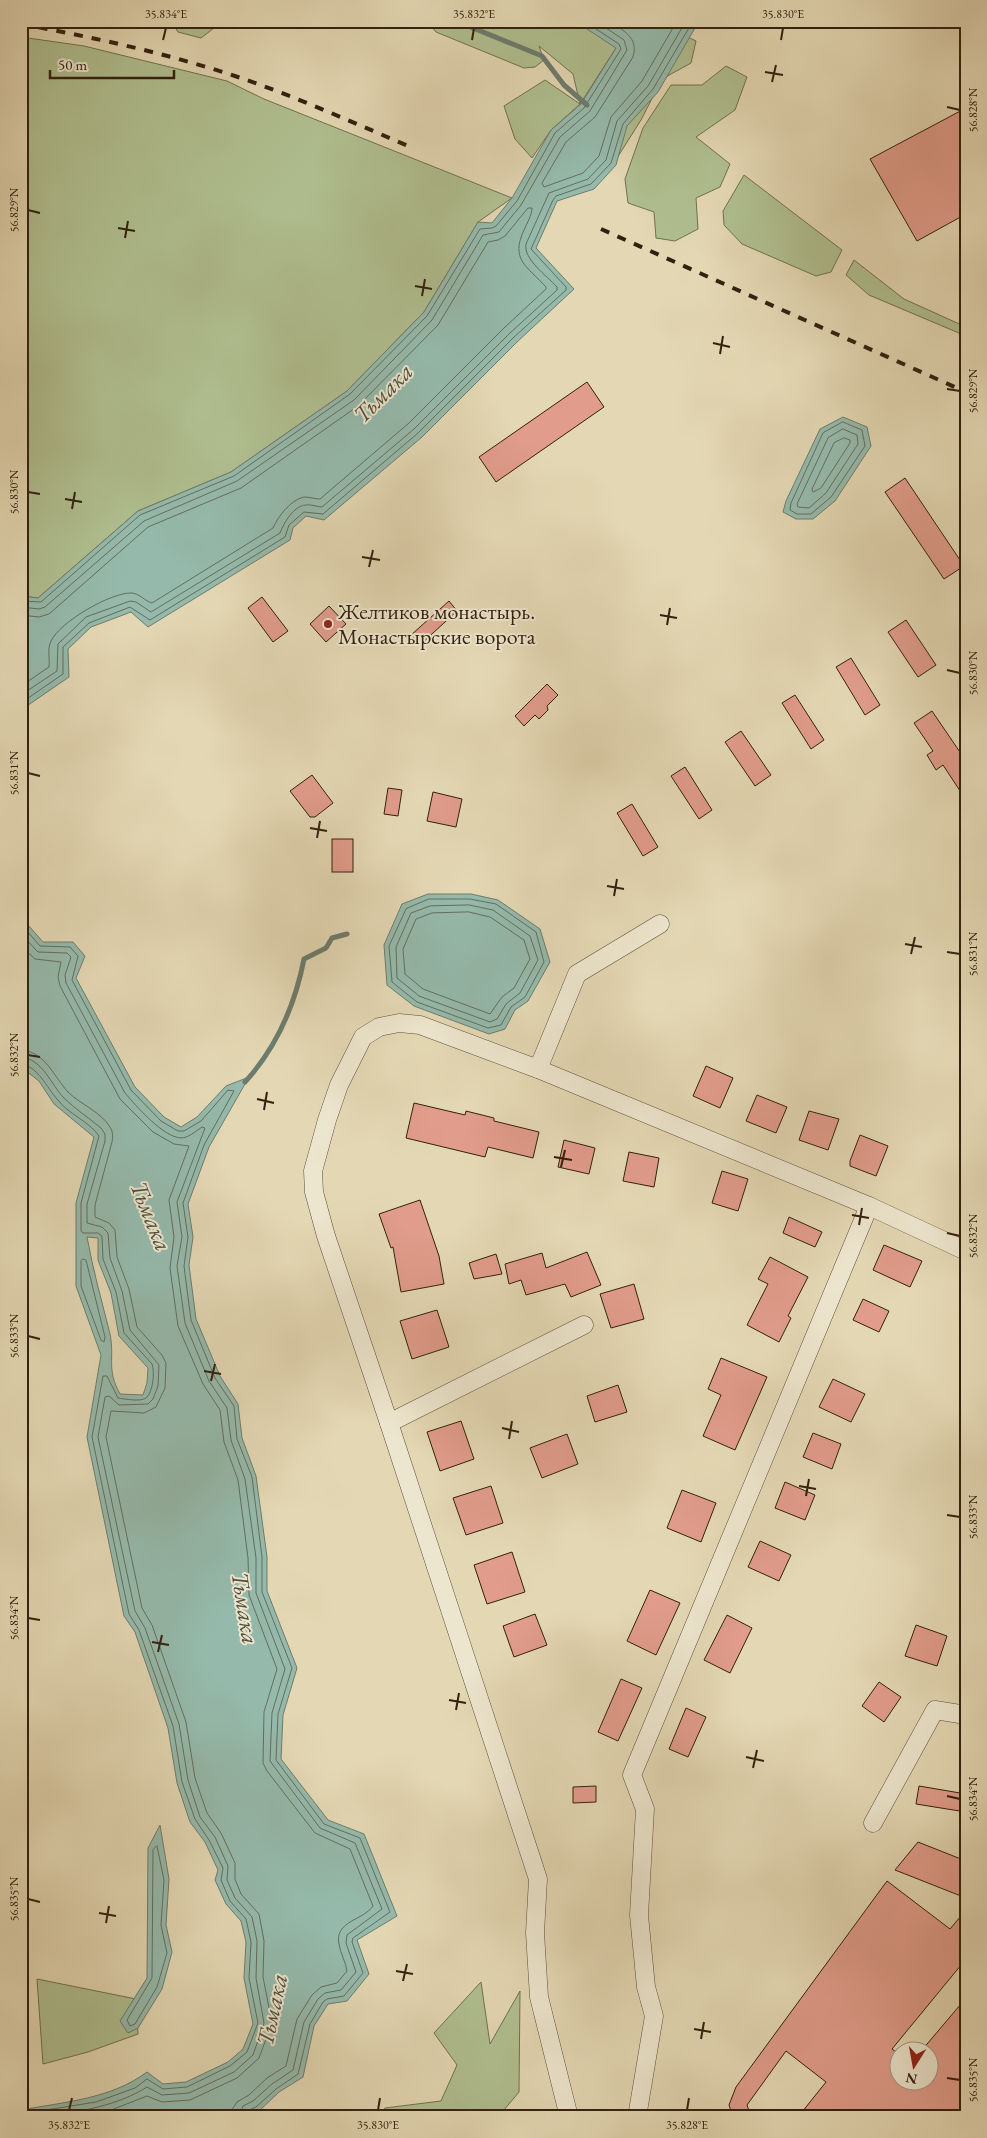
<svg xmlns="http://www.w3.org/2000/svg" width="987" height="2138" viewBox="0 0 987 2138" font-family="'EB Garamond',serif">
<style>
.green{fill:#b0bf90;stroke:#71704f}
.water{fill:#95baac;stroke:#6d7c6d;fill-rule:evenodd}
.lines{fill:none;stroke-linecap:round;stroke-linejoin:round}
.shore{stroke:#646d5d;stroke-width:1}
.stream{stroke:#6d7c6d;stroke-width:5}
.building{fill:#e19c8b;stroke:#32200e}
.minor-casing{stroke:#5e4e38;stroke-width:19}
.minor{stroke:#ede6ce;stroke-width:18}
.rail{stroke:#32200e;stroke-width:4;stroke-dasharray:9 9;stroke-linecap:butt}
.ticks{fill:none;stroke:#32200e;stroke-width:2}
.poi-dot{fill:#8f2418;stroke:#ede6ce;stroke-width:2}
.labels{text-anchor:middle;stroke-width:4;stroke-linejoin:round;paint-order:stroke}
.poi-label{font-size:22px;fill:#32200e;stroke:#ede6ce;text-anchor:start}
.water-label{font-size:24px;font-style:italic;fill:#504e3d;stroke:#ede6ce}
.neatline{fill:none;stroke:#32200e;stroke-width:2}
.ticks-label{font-size:12px;text-anchor:middle;fill:#32200e}
</style>
<rect width="100%" height="100%" fill="#e4d8b4"/>
<filter id="stains"><feTurbulence type="fractalNoise" baseFrequency=".004" numOctaves="4"/><feColorMatrix values="0 0 0 0 .2 0 0 0 0 .09 0 0 0 0 .02 0 0 0 .5 -.17"/></filter>
<radialGradient id="worn" r=".72"><stop offset=".6" stop-color="#630" stop-opacity="0"/><stop offset="1" stop-color="#630" stop-opacity=".3"/></radialGradient>
<!-- green -->
<g class="green">
<polygon points="171,21 223,21 201,38 178,32"/>
<polygon points="427,21 628,21 616,48 580,104 551,130 532,158 515,139 504,106 545,80 580,104 573,74 539,46 544,60 535,67 524,68 436,32"/>
<polygon points="680,33 696,41 691,63 662,79 641,120 605,177 602,136"/>
<polygon points="21,37 84,46 227,81 264,99 512,198 478,222 424,312 347,391 231,472 138,511 38,598 21,596"/>
<polygon points="726,66 747,77 735,110 696,137 730,164 720,187 696,198 698,229 675,241 656,238 654,212 628,203 625,179 643,128 671,85 702,85"/>
<polygon points="744,175 842,250 831,272 816,276 742,244 724,225 723,211"/>
<polygon points="854,260 904,299 966,327 966,336 869,295 846,275"/>
<polygon points="37,1979 136,1999 138,2034 88,2052 43,2064"/>
<polygon points="481,1982 490,2044 520,1991 519,2092 498,2117 376,2117 385,2108 441,2101 457,2065 434,2033"/>
</g>
<!-- water -->
<g class="water">
<polygon points="592,21 699,21 658,92 627,126 616,165 594,189 557,201 536,248 574,289 517,342 422,437 324,520 306,516 293,528 290,540 148,627 131,612 91,627 68,649 69,677 21,710 21,596 38,598 138,511 231,472 347,391 424,312 478,222 492,223 512,198 551,130 581,104 616,48 587,29"/>
<polygon points="843,417 867,427 871,446 835,501 813,519 796,519 783,512 786,501 820,429"/>
<polygon points="428,894 471,894 498,900 540,929 550,962 528,1001 515,1010 505,1029 489,1034 414,1006 387,985 384,945 402,904"/>
<path d="M21,917L43,942H73L85,956L76,978L135,1087L164,1117L181,1127L197,1117L226,1086L249,1077L209,1147L188,1204L193,1237L189,1265L196,1319L220,1376L238,1404L242,1438L256,1476L267,1557V1591L297,1668L283,1715L281,1759L328,1820L364,1834L397,1916L357,1940L369,1974L347,2001L328,2004L314,2026L303,2077L279,2092L259,2111L244,2117H21V2110C64,2102 111,2099 147,2072L163,2084L186,2082L228,2062L243,2049L253,2024L244,1978L246,1942L241,1921L226,1904L215,1880L218,1870L205,1842L190,1822L177,1783L168,1728L135,1632L124,1616L87,1437L101,1355L76,1286V1203L94,1137L54,1104L39,1081L21,1067ZM87,1237L98,1238V1260L111,1293L119,1336L148,1368L147,1383L143,1395L120,1394C106,1369 115,1358 110,1334C102,1302 93,1270 87,1237Z"/>
<polygon points="160,1825 169,1879 166,1925 172,1952 162,1989 138,2028 128,2033 120,2021 147,1978 148,1848"/>
</g>
<g class="lines">
<!-- shore -->
<g class="shore">
<path d="M610,21C623,31 639,37 633,57L595,117L566,142L542,183L544,187L583,173L599,156L611,117L642,81L677,21"/>
<polygon points="843,422 862,430 865,446 831,497 811,514 797,514 790,510 791,503 823,433"/>
<polygon points="843,429 857,435 858,444 826,493 809,508 798,507 797,504 828,438"/>
<polygon points="844,438 850,440 850,443 821,488 813,492 812,489 834,443"/>
<polyline points="21,601 41,602 140,515 234,476 350,394 427,316 480,229 492,228 496,226 517,201 555,133 584,108 621,49 619,44 596,29 596,21"/>
<polyline points="21,607 39,609 45,607 144,521 237,481 354,400 432,320 483,235 499,232 521,205 560,137 590,111 627,50 624,40 603,26 602,21"/>
<path d="M21,615L39,617L49,614L148,527L241,488L358,406L438,325L488,242L498,240L505,236L528,208H532C532,215 527,223 524,230C510,260 527,266 546,287V289L504,328L409,423L320,499C315,499 309,497 304,497C290,500 278,517 273,528L152,603C145,601 140,594 132,593C111,592 60,622 51,641C47,649 50,659 49,667L21,686"/>
<path d="M21,695L57,671L58,644L86,617L130,601L136,602L151,612L280,533C284,523 293,506 306,505C311,504 317,507 322,507L414,429L509,334L557,290V287C547,276 523,259 526,244L549,193L588,179L606,160L617,121L648,86L686,21"/>
<polyline points="21,703 63,674 63,647 89,623 130,607 150,620 285,537 289,525 304,512 323,514 418,433 513,338 566,290 566,287 531,249 553,200 556,196 591,184 611,163 623,124 653,89 693,21"/>
<polygon points="429,899 470,899 496,904 536,932 544,962 525,997 511,1007 501,1025 488,1028 417,1002 392,982 389,946 406,909"/>
<polygon points="469,905 493,910 530,936 538,960 520,993 506,1004 497,1019 490,1022 419,996 397,978 396,947 411,913 430,906"/>
<polygon points="469,912 490,917 524,940 530,959 514,988 502,997 490,1014 423,989 405,974 403,949 416,919 432,913"/>
<polyline points="21,924 40,946 70,947 78,956 72,980 131,1090 161,1121 178,1131 184,1131 201,1121 228,1090 234,1091 204,1145 183,1203 188,1237 184,1266 191,1320 215,1378 234,1406 237,1439 252,1477 262,1557 262,1592 292,1668 278,1714 276,1760 324,1824 360,1838 390,1912 353,1938 352,1942 363,1973 344,1996 327,1999 323,2002 310,2024 298,2074 276,2089 256,2107 247,2111 245,2117"/>
<path d="M21,934L38,952L67,953L71,957L65,975L66,983L125,1093C136,1106 163,1137 181,1138C188,1138 196,1131 202,1127L205,1128L177,1202L182,1237L177,1266L185,1323L209,1381L227,1408L231,1440L245,1479L256,1558V1593L285,1669L272,1713L270,1761L320,1828L355,1843L382,1909L347,1935L346,1943L356,1972L341,1990L325,1993L318,1999L304,2022L293,2070L272,2084L253,2101L243,2106L239,2117"/>
<path d="M21,946L35,959L61,962L58,977L60,986L120,1099L153,1132L174,1144L189,1146L169,1200L174,1237L170,1268L178,1326L203,1384L220,1410L224,1442L238,1480L248,1558L249,1595L277,1669L264,1712L263,1763L267,1771L315,1833L350,1849L373,1906C364,1920 334,1921 339,1944C340,1953 346,1962 347,1971L337,1983L321,1987L312,1995L297,2019L286,2066L267,2078L249,2095L237,2102L233,2108L231,2117"/>
<path d="M21,1050C45,1051 54,1077 68,1092C80,1104 101,1112 110,1127C113,1132 113,1136 112,1142L95,1205V1217L109,1223L115,1230L117,1257L129,1289L137,1327L162,1355L166,1363L165,1388L156,1407L144,1413L111,1411L106,1437L142,1608L152,1625L186,1722L195,1778L207,1813L221,1833L235,1863V1879L241,1894L259,1914L264,1941L263,1977L272,2023L259,2058L237,2078L190,2100L162,2102L147,2096L101,2114L89,2117"/>
<path d="M21,1057C43,1059 51,1085 64,1098C75,1109 89,1118 101,1128L105,1134V1141L87,1204V1223L102,1227L108,1233L110,1258L122,1291L130,1330L159,1365L158,1386L153,1399L148,1404L119,1405L109,1396L105,1397L98,1437L135,1611L145,1628L179,1724L188,1780L200,1817L215,1837L228,1866L227,1880L235,1898L252,1917L257,1941L256,1978L264,2023L253,2055L234,2072L189,2093L162,2095L147,2087C117,2106 81,2111 46,2117"/>
<path d="M21,1064C38,1066 47,1088 57,1099C68,1114 89,1121 99,1136L81,1203V1231L83,1233H98L102,1236L103,1259L116,1292L124,1333L152,1364C155,1371 153,1393 146,1398C141,1402 124,1399 118,1398L107,1376H103L92,1437L129,1614L139,1630L173,1726L182,1782L195,1819L209,1840L223,1868L221,1880L230,1901L246,1919L251,1942L249,1978L258,2023L247,2052L230,2066L187,2087L163,2089L147,2079L135,2088L96,2102L21,2114"/>
<polygon points="83,1259 86,1260 105,1337 104,1342 101,1340 81,1286 81,1261"/>
<polygon points="157,1846 164,1880 161,1925 167,1953 157,1987 135,2024 130,2026 127,2020 152,1978 153,1850"/>
</g>
<!-- stream -->
<g class="stream">
<polyline points="456,21 542,56 564,85 587,105"/>
<path d="M245,1082C277,1047 295,1005 304,959L326,948L332,938L347,934"/>
</g>
</g>
<!-- building -->
<g class="building">
<polygon points="966,108 966,214 917,241 870,159"/>
<polygon points="587,382 604,407 496,482 479,457"/>
<polygon points="905,478 964,566 944,579 885,492"/>
<polygon points="262,597 288,631 273,642 248,608"/>
<polygon points="449,601 457,611 420,645 411,635"/>
<polygon points="329,606 346,624 326,642 310,624"/>
<polygon points="906,620 936,665 918,677 888,632"/>
<polygon points="851,658 880,705 865,715 836,667"/>
<polygon points="547,684 558,695 547,706 548,710 539,719 535,715 524,726 515,716"/>
<polygon points="795,695 824,740 811,749 782,703"/>
<polygon points="932,711 966,761 966,800 943,765 936,770 927,755 933,751 914,723"/>
<polygon points="741,731 771,775 755,786 725,742"/>
<polygon points="685,767 712,810 699,819 671,776"/>
<polygon points="312,775 333,803 315,817 310,817 290,791"/>
<polygon points="388,788 402,790 398,816 384,814"/>
<polygon points="433,792 462,799 456,827 427,821"/>
<polygon points="632,804 658,847 643,856 617,813"/>
<rect x="332" y="839" width="21" height="33"/>
<polygon points="706,1066 733,1078 720,1108 693,1096"/>
<polygon points="757,1095 787,1107 776,1133 746,1121"/>
<polygon points="414,1103 465,1115 466,1111 494,1118 494,1121 539,1132 533,1158 488,1147 485,1157 406,1138"/>
<polygon points="809,1111 839,1119 828,1150 799,1140"/>
<polygon points="860,1135 888,1146 876,1176 850,1166 850,1161"/>
<polygon points="564,1140 595,1148 589,1174 558,1167"/>
<polygon points="629,1152 659,1158 654,1187 623,1181"/>
<polygon points="722,1171 748,1179 738,1211 712,1203"/>
<polygon points="420,1200 439,1256 444,1284 401,1292 393,1247 391,1248 379,1214"/>
<polygon points="789,1217 822,1232 815,1247 783,1233"/>
<polygon points="884,1245 922,1261 910,1287 873,1270"/>
<polygon points="587,1252 601,1285 571,1297 565,1284 526,1295 521,1280 509,1284 505,1264 542,1253 546,1268"/>
<polygon points="496,1254 502,1274 474,1279 469,1263"/>
<polygon points="770,1257 808,1277 788,1316 791,1318 779,1342 747,1325 768,1284 758,1279"/>
<polygon points="634,1284 644,1319 611,1328 600,1294"/>
<polygon points="863,1299 889,1311 879,1332 853,1320"/>
<polygon points="437,1310 449,1347 412,1359 400,1321"/>
<polygon points="721,1358 767,1377 735,1450 703,1436 721,1395 708,1389"/>
<polygon points="833,1379 865,1394 851,1422 819,1407"/>
<polygon points="618,1385 627,1412 595,1422 587,1396"/>
<polygon points="461,1421 474,1459 440,1471 427,1432"/>
<polygon points="813,1433 841,1444 832,1469 803,1457"/>
<polygon points="567,1434 578,1464 542,1478 530,1448"/>
<polygon points="785,1482 815,1495 805,1520 775,1508"/>
<polygon points="491,1486 503,1523 466,1535 453,1498"/>
<polygon points="682,1490 716,1503 701,1542 667,1528"/>
<polygon points="760,1541 791,1555 779,1581 748,1567"/>
<polygon points="512,1552 525,1592 487,1604 474,1565"/>
<polygon points="650,1590 680,1603 656,1655 627,1641"/>
<polygon points="535,1614 547,1645 514,1657 503,1626"/>
<polygon points="727,1615 752,1628 730,1673 704,1660"/>
<polygon points="916,1625 947,1636 937,1666 905,1656"/>
<polygon points="621,1679 642,1688 618,1741 598,1732"/>
<polygon points="879,1682 901,1697 884,1722 862,1706"/>
<polygon points="686,1708 706,1717 688,1757 669,1749"/>
<polygon points="596,1786 596,1802 573,1803 573,1787"/>
<polygon points="919,1786 966,1794 966,1812 916,1804"/>
<polygon points="918,1842 966,1861 966,1898 895,1870"/>
<polygon points="887,1881 950,1929 966,1910 966,1959 892,2049 900,2055 900,2080 930,2080 930,2050 922,2050 966,1998 966,2117 798,2117 826,2082 786,2051 747,2105 751,2117 733,2117 729,2105 736,2087"/>
</g>
<g class="lines">
<defs>
<g id="minor">
<polyline points="538,1069 577,974 660,924"/>
<polyline points="389,1423 584,1325"/>
<polyline points="873,1823 935,1710 966,1715"/>
<polyline points="569,2117 539,1997 535,1933 538,1879 389,1423 326,1236 314,1192 313,1171 327,1120 339,1085 363,1037 379,1027 399,1023 420,1025 538,1069 869,1206 966,1251"/>
<polyline points="637,2117 654,2016 646,1987 639,1915 645,1809 632,1775 869,1206"/>
</g>
</defs>
<!-- minor casing -->
<use href="#minor" class="minor-casing"/>
<!-- minor -->
<use href="#minor" class="minor"/>
<!-- rail -->
<g class="rail">
<path d="M21,24C80,35 138,47 196,64C271,85 342,118 413,148"/>
<polyline points="601,229 966,392"/>
</g>
</g>
<!-- ticks -->
<path class="ticks" d="M163,40L166,28M472,40L474,28M781,40L783,28M765,72L783,75M772,82L776,65M947,107L960,110M28,210L40,213M118,228L135,231M125,238L128,221M415,286L432,289M422,296L425,279M713,343L730,347M720,354L723,336M947,389L960,391M28,492L40,494M65,499L82,502M72,509L75,492M362,557L380,560M369,567L373,550M660,615L677,618M667,625L670,608M947,670L960,673M28,773L40,776M310,828L327,831M317,838L320,821M607,886L624,889M614,896L617,879M905,944L922,947M947,952L960,954M911,954L915,937M28,1055L40,1057M257,1099L274,1103M264,1110L267,1092M554,1157L572,1160M561,1167L565,1150M852,1215L869,1218M859,1225L862,1208M947,1233L960,1236M28,1336L40,1339M204,1371L221,1374M211,1381L215,1364M502,1428L519,1432M509,1439L512,1421M799,1486L816,1489M806,1496L809,1479M947,1515L960,1517M28,1618L40,1620M152,1642L169,1645M158,1652L162,1635M449,1700L466,1703M456,1710L459,1693M746,1757L764,1761M753,1768L757,1750M947,1796L960,1799M28,1899L40,1902M99,1913L116,1916M106,1923L109,1906M396,1971L413,1974M403,1981L407,1964M694,2029L711,2032M701,2039L704,2022M947,2078L960,2080M69,2110L72,2098M378,2110L380,2098M687,2110L689,2098"/>
<!-- markers -->
<circle class="poi-dot" cx="328" cy="624" r="5"/>
<g class="labels">
<!-- poi labels -->
<g class="poi-label">
<text x="338" y="619">Желтиков монастырь.<tspan x="338" dy="25">Монастырские ворота</tspan></text>
</g>
<!-- water labels -->
<g class="water-label">
<text transform="translate(383 393) rotate(-45)" y="8">Тьмака</text>
<text transform="translate(151 1216) rotate(68)" y="8">Тьмака</text>
<text transform="translate(245 1608) rotate(81)" y="8">Тьмака</text>
<text transform="translate(272 2010) rotate(-78)" y="8">Тьмака</text>
</g>
</g>
<!-- margin -->
<rect width="987" height="2138" fill="none" stroke="#e4d8b4" stroke-width="55"/>
<!-- north arrow -->
<g transform="translate(914 2066) rotate(191)"><circle r="24" fill="#ede6ce" stroke="#a29781"/>
<path d="M0-4L9 19L0 12L-9 19Z" fill="#8f2418"/>
<text y="-8" font-size="14" font-weight="bold" text-anchor="middle" fill="#32200e">N</text>
</g>
<!-- scale -->
<path d="M50 70v8h124v-8" fill="none" stroke="#32200e" stroke-width="2.5"/>
<text x="58" y="70" font-size="15" fill="#32200e" stroke="#ede6ce" stroke-width="4" paint-order="stroke">50 m</text>
<rect x="28" y="28" width="932" height="2082" class="neatline"/>
<g class="ticks-label">
<text x="166" y="18">35.834°E</text>
<text x="474" y="18">35.832°E</text>
<text x="783" y="18">35.830°E</text>
<text transform="translate(973 110) rotate(-90)" y="4">56.828°N</text>
<text transform="translate(14 210) rotate(-90)" y="4">56.829°N</text>
<text transform="translate(973 391) rotate(-90)" y="4">56.829°N</text>
<text transform="translate(14 492) rotate(-90)" y="4">56.830°N</text>
<text transform="translate(973 673) rotate(-90)" y="4">56.830°N</text>
<text transform="translate(14 773) rotate(-90)" y="4">56.831°N</text>
<text transform="translate(973 954) rotate(-90)" y="4">56.831°N</text>
<text transform="translate(14 1055) rotate(-90)" y="4">56.832°N</text>
<text transform="translate(973 1236) rotate(-90)" y="4">56.832°N</text>
<text transform="translate(14 1336) rotate(-90)" y="4">56.833°N</text>
<text transform="translate(973 1517) rotate(-90)" y="4">56.833°N</text>
<text transform="translate(14 1618) rotate(-90)" y="4">56.834°N</text>
<text transform="translate(973 1799) rotate(-90)" y="4">56.834°N</text>
<text transform="translate(14 1899) rotate(-90)" y="4">56.835°N</text>
<text transform="translate(973 2080) rotate(-90)" y="4">56.835°N</text>
<text x="69" y="2129">35.832°E</text>
<text x="378" y="2129">35.830°E</text>
<text x="687" y="2129">35.828°E</text>
</g>
<rect width="100%" height="100%" filter="url(#stains)"/>
<rect width="100%" height="100%" fill="url(#worn)"/>
</svg>
